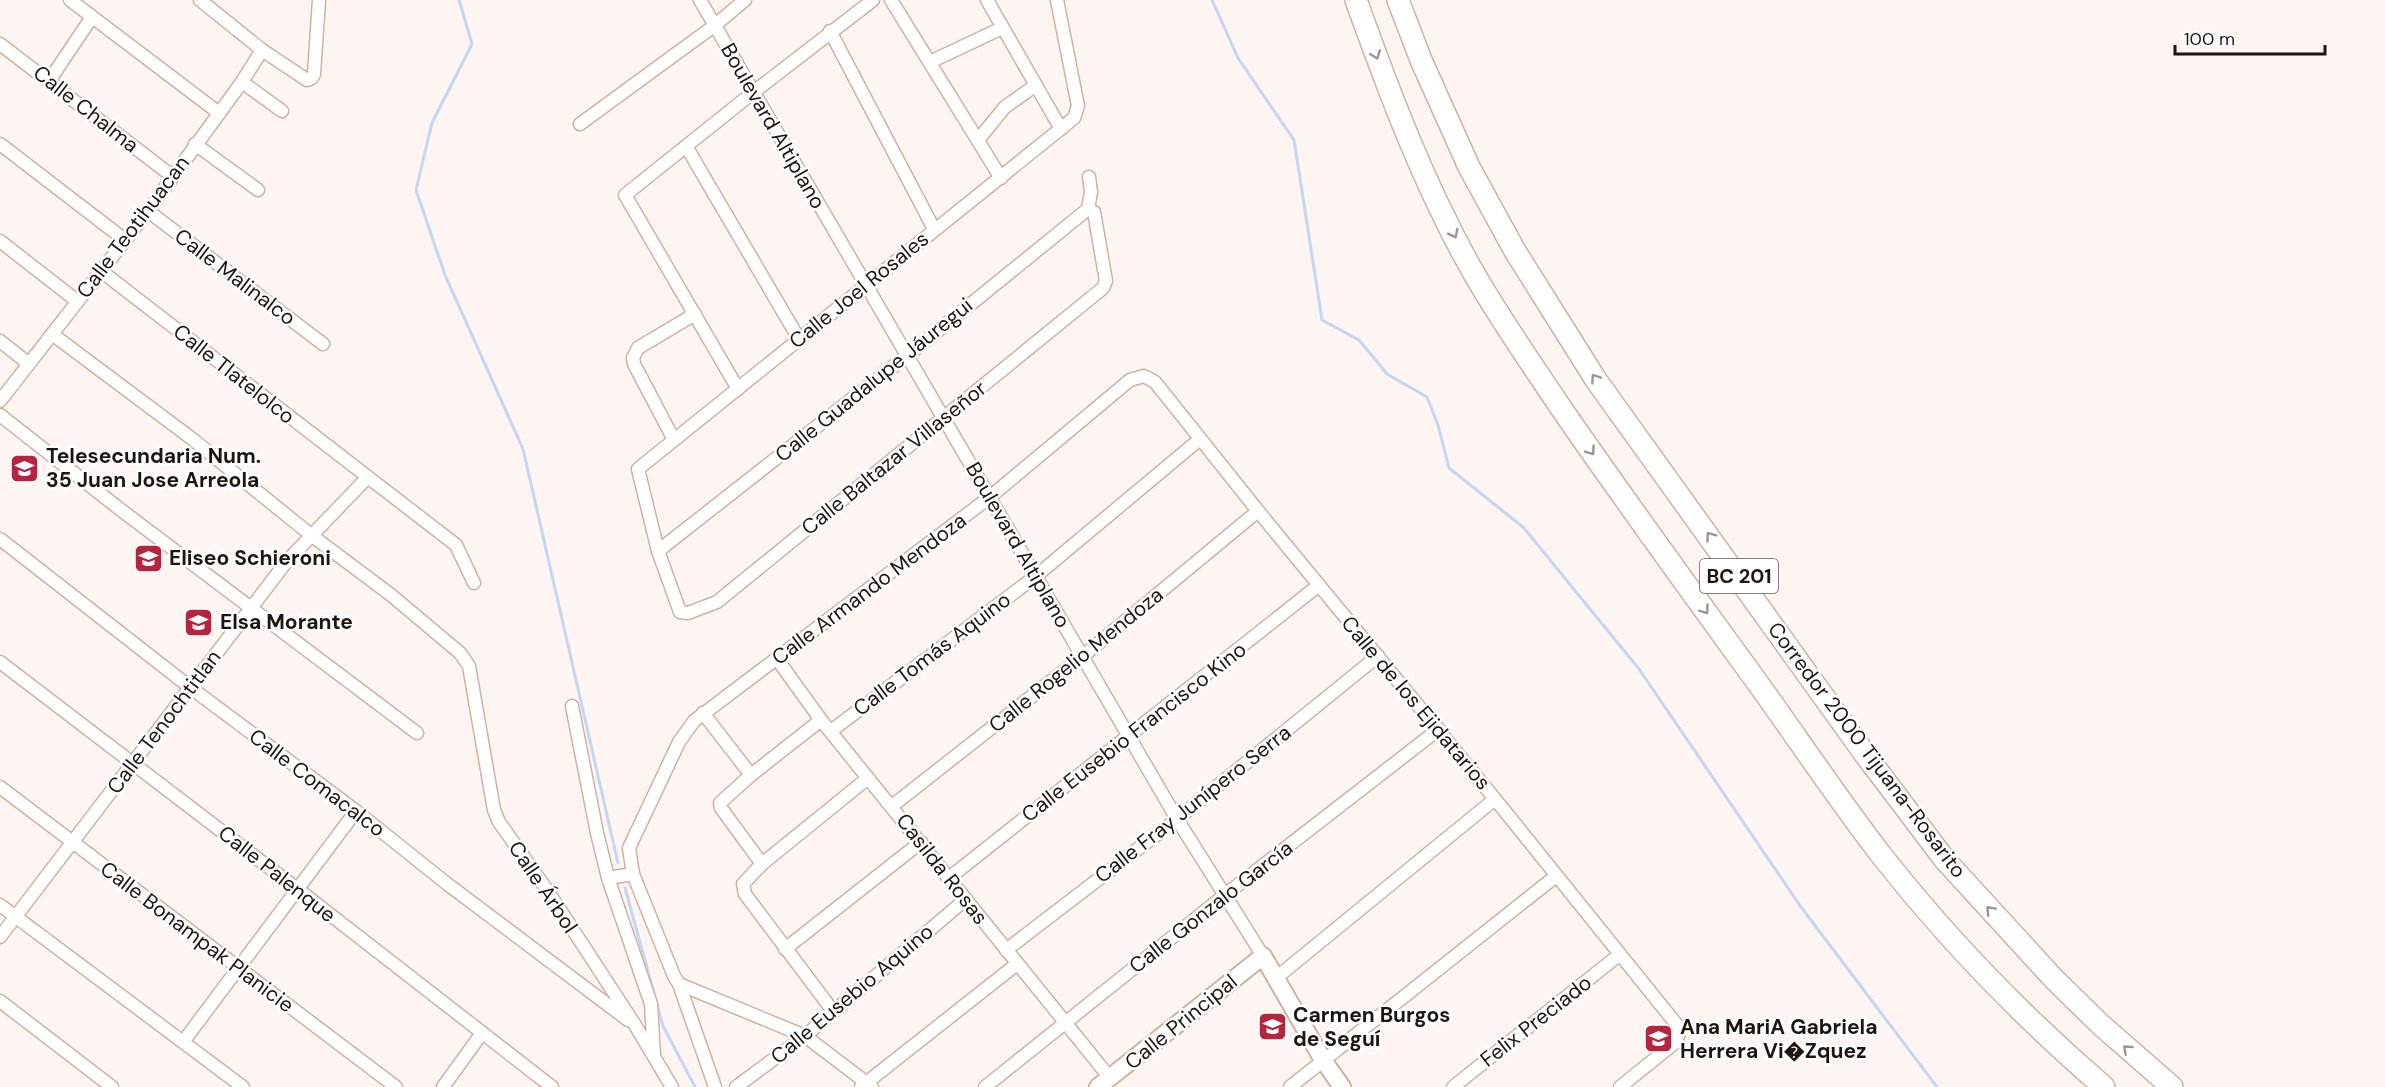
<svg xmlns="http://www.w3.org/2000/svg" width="2385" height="1087" viewBox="0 0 2385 1087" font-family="'DM Sans',sans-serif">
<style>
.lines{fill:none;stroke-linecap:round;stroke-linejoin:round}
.stream{stroke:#c5d6f2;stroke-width:3}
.street-casing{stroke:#cfb2a2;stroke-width:15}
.secondary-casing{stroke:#cfb2a2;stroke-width:20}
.highway-casing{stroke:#cfb2a2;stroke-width:24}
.street{stroke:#fff;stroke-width:12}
.secondary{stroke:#fff;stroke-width:16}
.highway{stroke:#fff;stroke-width:21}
.oneway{stroke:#9a9693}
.labels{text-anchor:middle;stroke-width:5;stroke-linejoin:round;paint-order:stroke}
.shield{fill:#fff;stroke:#625b57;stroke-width:1.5}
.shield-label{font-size:20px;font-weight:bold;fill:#1f150f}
.street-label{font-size:21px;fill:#1f150f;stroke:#fff}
.poi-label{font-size:21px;font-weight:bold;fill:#1f150f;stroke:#fff;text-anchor:start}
</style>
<rect width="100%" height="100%" fill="#fcf5f2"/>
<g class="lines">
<!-- stream -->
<g class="stream">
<polyline points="459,0 472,44 432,123 416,190 445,275 523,449 618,863"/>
<polyline points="1212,0 1238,58 1294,140 1322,320 1359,340 1387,374 1427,397 1438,425 1449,468 1523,527 1639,669 1801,907 1937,1087"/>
<polyline points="625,888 663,1026 695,1087"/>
</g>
<defs>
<g id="street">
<polyline points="70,0 219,113"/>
<polyline points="200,0 262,50 307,80 312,78 314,74 319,0"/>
<polyline points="700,0 1177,819 1263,956"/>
<polyline points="891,0 1001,178"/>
<polyline points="987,0 1061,129"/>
<polyline points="1057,0 1078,106 1074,118 638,469 658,551 680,612 688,613 717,602 1103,288 1106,281 1094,212 1088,209"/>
<polyline points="830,31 934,229"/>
<polyline points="0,44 172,176"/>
<polyline points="930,62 1002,28"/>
<polyline points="49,81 92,17"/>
<polyline points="242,82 282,111"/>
<polyline points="580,124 714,26 745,0"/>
<polyline points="978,140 1005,107 1036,85"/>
<polyline points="0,144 125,240"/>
<polyline points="195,144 258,190"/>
<polyline points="686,146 799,339"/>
<polyline points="1088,209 1091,192 1089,177"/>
<polyline points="148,211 323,344"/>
<polyline points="0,241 77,301"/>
<polyline points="101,271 456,545 474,583"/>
<polyline points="52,334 191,438 311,535 391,595 460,653 469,666 494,810 499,822 547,890 635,1025 672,1087"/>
<polyline points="0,341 29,364"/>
<polyline points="738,389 625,195 755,91 873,0"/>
<polyline points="0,401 148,211 242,82 262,50"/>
<polyline points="0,415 121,510 417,733"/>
<polyline points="674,440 634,364 633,358 638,348 695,314"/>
<polyline points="0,539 191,688 356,811 446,883 628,1020"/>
<polyline points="658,551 908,355 1088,209"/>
<polyline points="777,659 821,720 1110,1078"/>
<polyline points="0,662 296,888 552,1087"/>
<polyline points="572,706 597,833 608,878 651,1004 654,1055"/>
<polyline points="703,713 751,775"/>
<polyline points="831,731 1036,576 1200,439"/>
<polyline points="0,787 396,1087"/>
<polyline points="892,806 1083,656 1258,511"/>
<polyline points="762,864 721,808 720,803 751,775 821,720"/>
<polyline points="608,878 633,874"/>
<polyline points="949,878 1319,585"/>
<polyline points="0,905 243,1087"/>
<polyline points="0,937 287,561 367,478"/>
<polyline points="785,949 921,842"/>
<polyline points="1006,950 1177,819 1378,656"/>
<polyline points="1276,978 1495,799"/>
<polyline points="679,984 715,1087"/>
<polyline points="0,1001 112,1087"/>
<polyline points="833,1011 745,894 743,884 762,864 868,778"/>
<polyline points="183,1042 356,811"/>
<polyline points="443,1087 482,1033"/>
<polyline points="736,1087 805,1036 966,899"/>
<polyline points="861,1087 1017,964"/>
<polyline points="872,1087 805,1036 679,984 674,976 633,874 629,848 679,742 694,721 990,497 1130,380 1144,376 1155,382 1258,511 1495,799 1677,1025 1679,1031 1677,1041 1620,1087"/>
<polyline points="985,1087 1225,895 1439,729"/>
<polyline points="1290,1087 1556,876"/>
<polyline points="1453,1087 1619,955"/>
</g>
<polyline id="secondary" points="1098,1087 1263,956 1323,1060 1342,1087"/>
<g id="highway">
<path d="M1356,0C1389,92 1424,185 1472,270C1498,316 1529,360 1559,405C1618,491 1680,576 1741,660C1789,725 1833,793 1882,856C1948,940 2023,1017 2104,1087"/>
<polyline points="1398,0 1421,60 1469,167 1515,251 1596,380 1867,757 1945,860 2054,979 2101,1025 2172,1087"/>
</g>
</defs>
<!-- street casing -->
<use href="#street" class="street-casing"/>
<!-- secondary casing -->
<use href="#secondary" class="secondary-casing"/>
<!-- highway casing -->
<use href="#highway" class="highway-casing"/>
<!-- street -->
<use href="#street" class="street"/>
<!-- secondary -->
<use href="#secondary" class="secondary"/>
<!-- highway -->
<use href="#highway" class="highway"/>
</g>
<!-- one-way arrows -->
<defs><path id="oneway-chevron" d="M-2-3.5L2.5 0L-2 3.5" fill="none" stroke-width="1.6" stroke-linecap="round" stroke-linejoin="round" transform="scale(1.5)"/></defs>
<g class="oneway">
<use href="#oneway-chevron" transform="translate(1376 55) rotate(70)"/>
<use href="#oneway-chevron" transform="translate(1454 234) rotate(63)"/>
<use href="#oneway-chevron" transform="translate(1595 378) rotate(-124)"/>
<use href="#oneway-chevron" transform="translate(1591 451) rotate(55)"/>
<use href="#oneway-chevron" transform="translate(1710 536) rotate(-126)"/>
<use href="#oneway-chevron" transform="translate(1705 610) rotate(54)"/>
<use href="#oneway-chevron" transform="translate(1990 910) rotate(-133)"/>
<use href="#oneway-chevron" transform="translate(2127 1049) rotate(-138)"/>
</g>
<!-- icons -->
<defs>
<symbol id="school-square" viewBox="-11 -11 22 22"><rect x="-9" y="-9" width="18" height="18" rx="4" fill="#b6243f" stroke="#fff"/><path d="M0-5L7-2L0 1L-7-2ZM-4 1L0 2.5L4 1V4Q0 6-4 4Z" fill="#fff"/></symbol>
</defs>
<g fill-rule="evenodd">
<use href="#school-square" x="8" y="452" width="33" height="33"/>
<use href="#school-square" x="132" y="542" width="33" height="33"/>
<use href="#school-square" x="182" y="606" width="33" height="33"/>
<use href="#school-square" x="1256" y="1010" width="33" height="33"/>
<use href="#school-square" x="1642" y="1022" width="33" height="33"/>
</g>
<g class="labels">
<!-- shield labels -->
<rect class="shield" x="1700" y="559" width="78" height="34" rx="4.5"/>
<g class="shield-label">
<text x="1739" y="583">BC 201</text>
</g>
<!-- street labels -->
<g class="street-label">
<text transform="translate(86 109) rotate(38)" y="7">Calle Chalma</text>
<text transform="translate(773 126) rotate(60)" y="7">Boulevard Altiplano</text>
<text transform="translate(133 227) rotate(-53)" y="7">Calle Teotihuacan</text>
<text transform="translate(235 277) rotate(37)" y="7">Calle Malinalco</text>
<text transform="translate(859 290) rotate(-39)" y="7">Calle Joel Rosales</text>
<text transform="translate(234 374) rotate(38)" y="7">Calle Tlatelolco</text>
<text transform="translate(874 380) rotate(-39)" y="7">Calle Guadalupe Jáuregui</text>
<text transform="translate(894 458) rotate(-39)" y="7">Calle Baltazar Villaseñor</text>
<text transform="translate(1018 545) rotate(60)" y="7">Boulevard Altiplano</text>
<text transform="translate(869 589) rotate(-37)" y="7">Calle Armando Mendoza</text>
<text transform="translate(932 654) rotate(-37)" y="7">Calle Tomás Aquino</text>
<text transform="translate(1076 660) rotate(-39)" y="7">Calle Rogelio Mendoza</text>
<text transform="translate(1416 703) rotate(50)" y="7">Calle de los Ejidatarios</text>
<text transform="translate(164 722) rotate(-53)" y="7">Calle Tenochtitlan</text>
<text transform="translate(1134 732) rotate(-38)" y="7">Calle Eusebio Francisco Kino</text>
<text transform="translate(1867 750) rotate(53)" y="7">Corredor 2000 Tijuana-Rosarito</text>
<text transform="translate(317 783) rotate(37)" y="7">Calle Comacalco</text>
<text transform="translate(1193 804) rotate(-38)" y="7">Calle Fray Junípero Serra</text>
<text transform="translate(942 869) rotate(52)" y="7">Casilda Rosas</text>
<text transform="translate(277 874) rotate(38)" y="7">Calle Palenque</text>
<text transform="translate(543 887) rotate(56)" y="7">Calle Árbol</text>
<text transform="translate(1211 907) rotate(-38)" y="7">Calle Gonzalo García</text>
<text transform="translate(197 937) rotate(37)" y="7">Calle Bonampak Planicie</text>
<text transform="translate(852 994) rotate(-40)" y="7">Calle Eusebio Aquino</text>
<text transform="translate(1536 1021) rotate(-38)" y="7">Felix Preciado</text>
<text transform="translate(1181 1022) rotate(-39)" y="7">Calle Principal</text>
</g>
<!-- poi labels -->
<g class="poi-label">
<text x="46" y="463">Telesecundaria Num.<tspan x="46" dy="24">35 Juan Jose Arreola</tspan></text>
<text x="169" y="565">Eliseo Schieroni</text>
<text x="220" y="629">Elsa Morante</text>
<text x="1293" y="1022">Carmen Burgos<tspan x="1293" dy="24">de Seguí</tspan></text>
<text x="1680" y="1034">Ana MariA Gabriela<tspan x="1680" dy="24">Herrera Vi�Zquez</tspan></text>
</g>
</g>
<!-- scale -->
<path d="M2175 45v9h150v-9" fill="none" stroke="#1f150f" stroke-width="3"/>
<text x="2184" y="45" font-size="18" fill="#1f150f" stroke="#ffffff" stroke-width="4.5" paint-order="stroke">100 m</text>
</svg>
